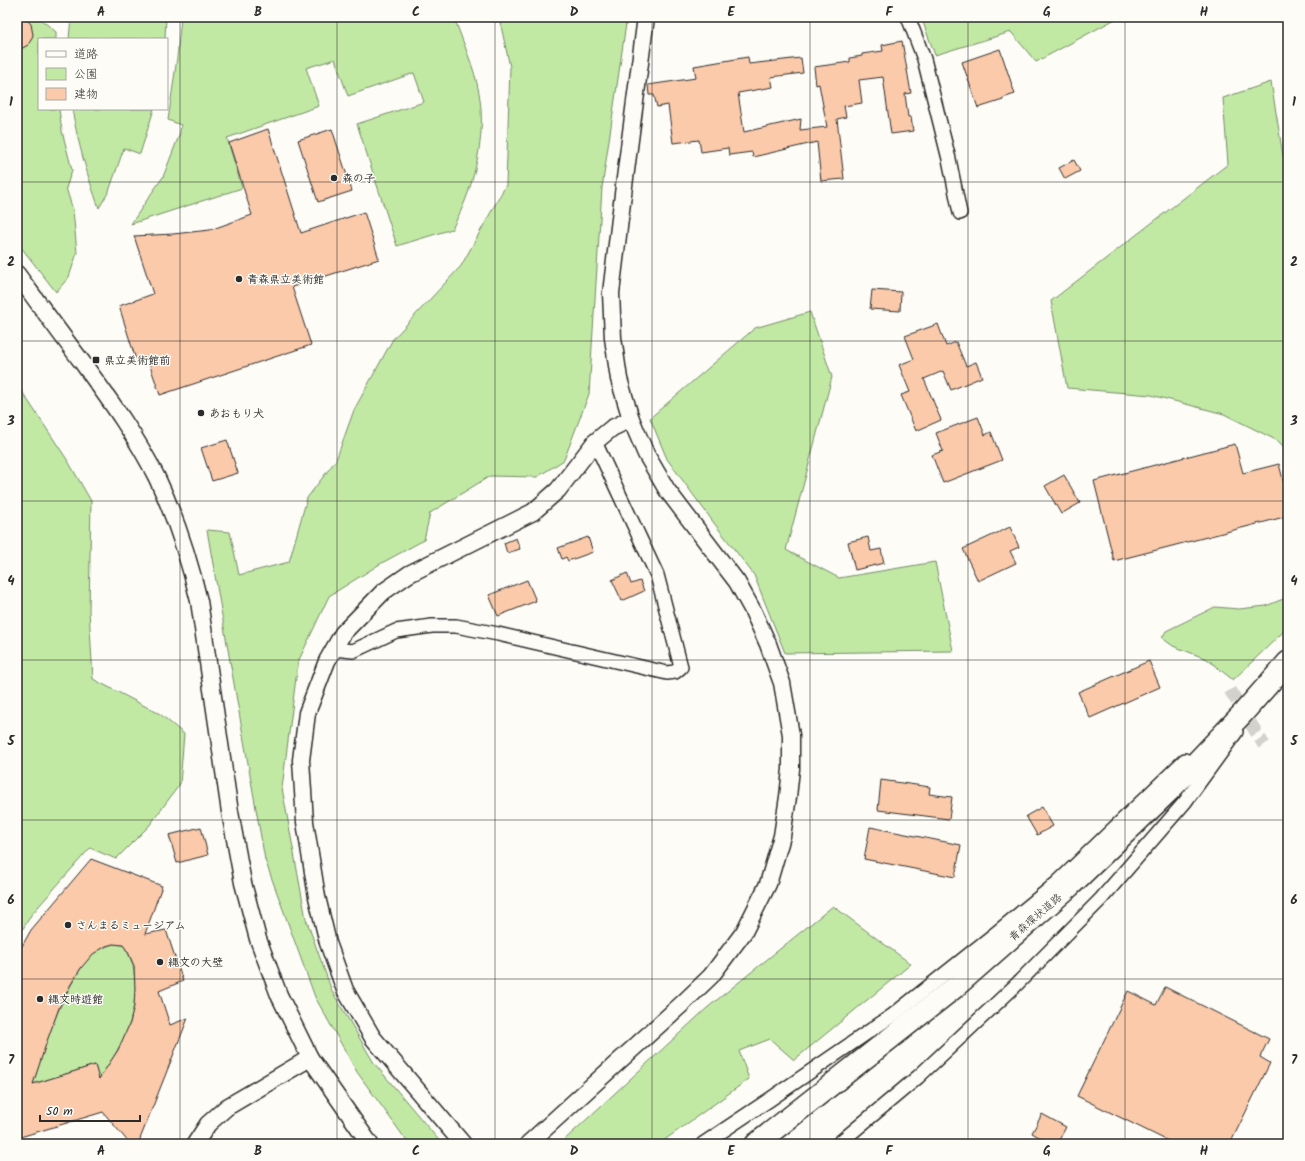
<svg xmlns="http://www.w3.org/2000/svg" width="1305" height="1161" viewBox="0 0 1305 1161" font-family="Kalam,'Klee One',sans-serif">
<style>
.green{fill:#c1e9a4;stroke:#768a68}
.building{fill:#fbcaaa;stroke:#2b2b2b;fill-rule:evenodd}
.lines{fill:none;stroke-linecap:round;stroke-linejoin:round}
.minor-tunnel{stroke:#d3d2ce;stroke-width:13;stroke-dasharray:13 6;stroke-linecap:butt}
.minor-casing{stroke:#2b2b2b;stroke-width:16}
.tertiary-casing{stroke:#2b2b2b;stroke-width:19}
.trunk-casing{stroke:#2b2b2b;stroke-width:24}
.minor{stroke:#fdfcf7;stroke-width:13}
.tertiary{stroke:#fdfcf7;stroke-width:16}
.trunk{stroke:#fdfcf7;stroke-width:21}
.grid{fill:none;stroke:#2b2b2b;stroke-width:1;stroke-opacity:0.55}
.poi-dot{fill:#2b2b2b;stroke:#fdfcf7;stroke-width:1.5}
.labels{text-anchor:middle;stroke-width:3;stroke-linejoin:round;paint-order:stroke}
.poi-label{font-size:11px;font-weight:bold;fill:#2b2b2b;stroke:#fdfcf7;text-anchor:start}
.street-label{font-size:11px;fill:#2b2b2b;stroke:#fdfcf7}
.neatline{fill:none;stroke:#2b2b2b;stroke-width:1.5}
.grid-label{font-size:13px;text-anchor:middle;font-weight:bold;fill:#2b2b2b}
</style>
<rect width="100%" height="100%" fill="#fdfcf7"/>
<filter id="ink" filterUnits="userSpaceOnUse"><feTurbulence type="fractalNoise" baseFrequency=".025" numOctaves="2"/><feDisplacementMap in="SourceGraphic" scale="8" xChannelSelector="R" yChannelSelector="G"/><feConvolveMatrix kernelMatrix="1 2 1 2 8 2 1 2 1" color-interpolation-filters="sRGB"/></filter>
<g filter="url(#ink)">
<!-- green -->
<g class="green">
<polygon points="17,17 38,17 56,32 56,39 39,39 39,109 59,109 62,131 72,170 66,188 73,210 77,253 69,277 56,292 17,242"/>
<polygon points="71,17 166,17 165,39 69,39"/>
<path d="M181,17H454C462,40 475,69 479,93C485,126 479,161 468,193C464,205 458,217 452,229L397,246L357,124L424,102L414,73L348,96L335,59L306,68L319,106L227,138L242,188L131,224L151,194L163,177L180,133L181,125L168,120L177,58Z"/>
<polygon points="499,17 627,17 602,188 589,394 564,460 537,477 490,476 430,513 424,540 380,564 329,596 298,662 282,788 306,919 332,991 374,1063 442,1144 409,1144 357,1072 315,997 265,860 207,530 230,532 239,575 289,562 307,498 336,460 354,410 393,339 461,266 506,185 510,67"/>
<polygon points="921,17 1119,17 1036,62 1011,32 935,55"/>
<polygon points="1271,82 1288,186 1288,451 1278,441 1224,414 1151,395 1067,388 1051,301 1228,164 1223,98"/>
<path d="M72,109H154L140,154L124,148L109,191L99,208C87,175 78,143 72,109Z"/>
<polygon points="810,312 832,377 786,550 839,578 935,562 953,651 785,653 754,575 714,523 667,459 650,418 755,328"/>
<polygon points="17,384 68,461 91,501 89,611 93,679 160,714 184,734 180,784 149,826 116,859 90,848 31,915 17,939"/>
<polygon points="1288,597 1288,627 1281,634 1233,680 1207,659 1173,646 1162,638 1166,631 1215,607 1239,609 1266,606"/>
<polygon points="833,906 911,964 794,1060 770,1039 739,1051 749,1079 659,1144 560,1144 707,1008"/>
<path d="M113,944L123,945C132,958 134,967 135,982C137,1021 120,1048 99,1079L95,1065L33,1084C45,1046 56,1008 77,975C81,968 87,958 94,953C100,949 107,946 113,944Z"/>
</g>
<!-- building -->
<g class="building">
<polygon points="17,17 21,17 27,20 31,24 33,35 31,40 28,45 17,51"/>
<polygon points="902,41 911,93 905,94 908,117 911,117 913,131 891,134 883,77 859,80 862,103 844,106 846,117 837,119 844,179 821,181 817,142 753,157 752,152 729,155 728,148 701,152 699,140 673,143 668,105 657,107 654,95 649,95 648,85 696,78 694,66 748,57 749,64 801,58 803,73 771,77 773,87 738,93 744,132 801,119 800,130 827,127 819,84 816,85 814,67 850,62 850,58 862,56 862,54 883,51 882,45"/>
<polygon points="1000,49 1015,94 1003,98 1003,100 978,108 962,62"/>
<polygon points="268,129 301,233 364,212 379,259 292,287 311,345 160,395 147,357 136,360 119,306 153,294 134,236 173,234 210,230 252,215 229,143"/>
<polygon points="332,129 352,191 318,202 298,140"/>
<polygon points="1074,160 1080,171 1065,179 1059,168"/>
<polygon points="872,290 901,292 900,311 870,309"/>
<polygon points="938,324 946,346 956,342 966,366 976,362 982,377 951,390 943,371 924,379 941,420 916,431 901,395 910,392 899,365 914,359 905,336"/>
<polygon points="978,417 985,435 991,432 1002,460 943,483 932,455 943,451 936,433"/>
<polygon points="227,440 238,473 212,481 201,448"/>
<polygon points="1235,444 1243,473 1279,464 1288,499 1288,516 1114,561 1094,481"/>
<polygon points="1064,475 1080,503 1061,514 1045,486"/>
<polygon points="1010,527 1019,547 1010,551 1016,563 978,581 963,549"/>
<polygon points="588,537 593,552 568,561 566,557 562,559 558,548"/>
<polygon points="868,537 871,551 881,549 884,563 855,570 848,542"/>
<polygon points="516,538 520,549 507,553 504,543"/>
<polygon points="627,573 631,584 640,581 644,591 622,601 612,580"/>
<polygon points="527,580 536,601 498,616 489,595"/>
<polygon points="1149,661 1160,687 1090,718 1078,692"/>
<polygon points="881,780 930,787 929,794 952,797 949,819 878,810"/>
<polygon points="1042,807 1053,826 1037,835 1026,816"/>
<polygon points="201,827 208,855 177,863 169,835"/>
<polygon points="870,827 961,845 955,877 864,859"/>
<path d="M91,859L162,886L145,934L166,930L183,981L159,991L170,1025L188,1018L138,1144H130L103,1112L17,1138V955L31,930ZM113,944L123,945L128,952L134,966L135,989L134,1006L130,1023L118,1050L99,1079L95,1065L33,1084L47,1041L59,1008L71,984L81,968L93,954L106,946Z"/>
<polygon points="1165,987 1269,1039 1260,1057 1270,1063 1230,1144 1174,1144 1077,1096 1128,991 1156,1005"/>
<polygon points="1042,1114 1066,1127 1057,1144 1051,1144 1032,1133"/>
</g>
<g class="lines">
<!-- minor-tunnel -->
<polyline class="minor-tunnel" points="1230,690 1264,745"/>
<defs>
<g id="minor">
<polyline points="908,17 924,59 949,159 960,213"/>
<polyline points="334,649 353,651 396,631 432,626 456,626 498,634 667,673 675,672 681,667 657,575 595,442"/>
<polyline points="703,1144 769,1100 893,1015 996,933 1057,883 1185,760"/>
<polyline points="838,1144 918,1077 1015,986 1101,899 1185,802 1236,732"/>
</g>
<g id="tertiary">
<path d="M17,274C39,304 60,333 82,362C109,399 137,437 157,478C176,518 189,559 199,601L230,812L243,883L258,939L279,995L310,1058L227,1107L208,1124L195,1144"/>
<polyline points="310,1058 370,1144"/>
<polyline points="463,1144 373,1038 345,990 328,943 317,897 305,822 301,760 307,713 327,661 343,633 383,592 409,574 533,512 558,490 595,442 612,428 631,419"/>
<polyline points="528,1144 683,1003 711,976 744,932 768,884 782,836 788,797 791,769 791,735 782,683 768,644 753,611 737,582 667,490 646,454 631,419 619,379 613,338 611,293 624,186 646,17"/>
</g>
<polyline id="trunk" points="756,1144 954,988 1070,886 1169,791 1243,713 1288,662"/>
</defs>
<!-- minor casing -->
<use href="#minor" class="minor-casing"/>
<!-- tertiary casing -->
<use href="#tertiary" class="tertiary-casing"/>
<!-- trunk casing -->
<use href="#trunk" class="trunk-casing"/>
<!-- minor -->
<use href="#minor" class="minor"/>
<!-- tertiary -->
<use href="#tertiary" class="tertiary"/>
<!-- trunk -->
<use href="#trunk" class="trunk"/>
</g>
</g>
<!-- grid -->
<path class="grid" d="M180,17V1144M337,17V1144M495,17V1144M652,17V1144M810,17V1144M968,17V1144M1125,17V1144M17,182H1288M17,341H1288M17,501H1288M17,660H1288M17,820H1288M17,979H1288"/>
<!-- markers -->
<g class="poi-dot">
<circle cx="334" cy="178" r="4"/>
<circle cx="239" cy="279" r="4"/>
<rect x="92" y="356" width="8" height="8" rx="2"/>
<circle cx="201" cy="413" r="4"/>
<circle cx="68" cy="925" r="4"/>
<circle cx="160" cy="962" r="4"/>
<circle cx="40" cy="999" r="4"/>
</g>
<g class="labels">
<!-- poi labels -->
<g class="poi-label">
<text x="342" y="182">森の子</text>
<text x="247" y="283">青森県立美術館</text>
<text x="104" y="364">県立美術館前</text>
<text x="209" y="417">あおもり犬</text>
<text x="76" y="929">さんまるミュージアム</text>
<text x="168" y="966">縄文の大壁</text>
<text x="48" y="1003">縄文時遊館</text>
</g>
<!-- street labels -->
<g class="street-label">
<text transform="translate(1035 917) rotate(-41)" y="4">青森環状道路</text>
</g>
</g>
<!-- margin -->
<rect width="1305" height="1161" fill="none" stroke="#fdfcf7" stroke-width="44"/>
<!-- legend -->
<rect x="38" y="38" width="130" height="72" fill="#fdfcf7" stroke="#a9a8a5"/>
<rect x="46" y="51" width="20" height="6" fill="#fdfcf7" stroke="#a9a8a5"/>
<text x="74" y="58" font-size="12" fill="#2b2b2b">道路</text>
<rect x="46" y="68" width="20" height="12" fill="#c1e9a4" stroke="#a9a8a5"/>
<text x="74" y="78" font-size="12" fill="#2b2b2b">公園</text>
<rect x="46" y="88" width="20" height="12" fill="#fbcaaa" stroke="#a9a8a5"/>
<text x="74" y="98" font-size="12" fill="#2b2b2b">建物</text>
<!-- scale -->
<path d="M40 1115v6h100v-6" fill="none" stroke="#2b2b2b" stroke-width="2"/>
<text x="46" y="1115" font-size="12" fill="#2b2b2b" stroke="#fdfcf7" stroke-width="3" paint-order="stroke">50 m</text>
<rect x="22" y="22" width="1261" height="1117" class="neatline"/>
<g class="grid-label">
<text x="101" y="16">A</text>
<text x="258" y="16">B</text>
<text x="416" y="16">C</text>
<text x="574" y="16">D</text>
<text x="731" y="16">E</text>
<text x="889" y="16">F</text>
<text x="1047" y="16">G</text>
<text x="1204" y="16">H</text>
<text x="11" y="106">1</text>
<text x="1294" y="106">1</text>
<text x="11" y="266">2</text>
<text x="1294" y="266">2</text>
<text x="11" y="425">3</text>
<text x="1294" y="425">3</text>
<text x="11" y="585">4</text>
<text x="1294" y="585">4</text>
<text x="11" y="745">5</text>
<text x="1294" y="745">5</text>
<text x="11" y="904">6</text>
<text x="1294" y="904">6</text>
<text x="11" y="1064">7</text>
<text x="1294" y="1064">7</text>
<text x="101" y="1155">A</text>
<text x="258" y="1155">B</text>
<text x="416" y="1155">C</text>
<text x="574" y="1155">D</text>
<text x="731" y="1155">E</text>
<text x="889" y="1155">F</text>
<text x="1047" y="1155">G</text>
<text x="1204" y="1155">H</text>
</g>
</svg>
